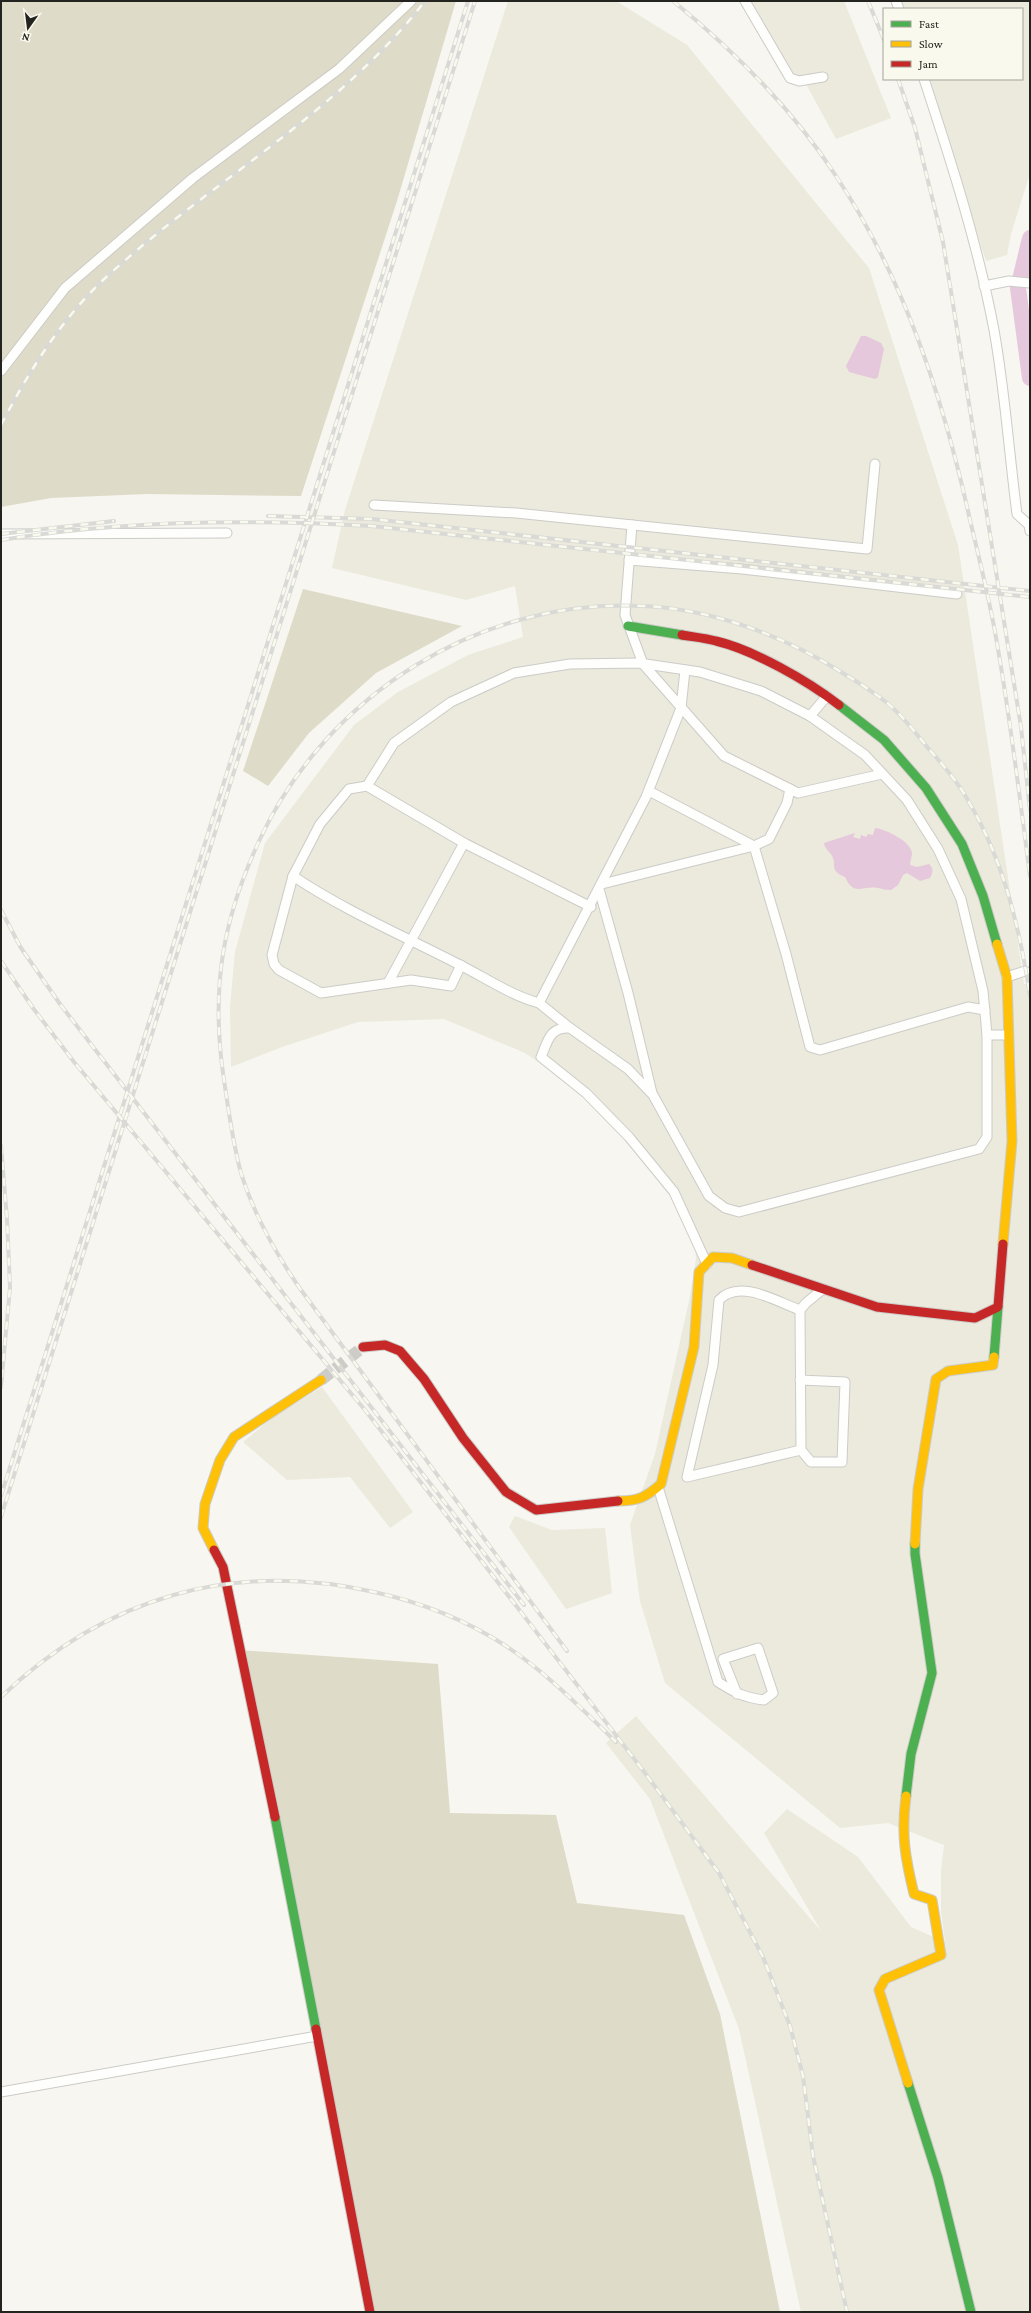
<svg xmlns="http://www.w3.org/2000/svg" width="1031" height="2313" viewBox="0 0 1031 2313" font-family="'Crimson Pro',serif">
<style>
.built{fill:#ebeadd}
.green{fill:#dedbc8}
.water{fill:#e5c8db}
.lines{fill:none;stroke-linecap:round;stroke-linejoin:round}
.river{stroke:#e5c8db;stroke-width:16}
.secondary-tunnel{stroke:#cdccc6;stroke-width:12;stroke-dasharray:12 6;stroke-linecap:butt}
.street-casing{stroke:#cccbc7;stroke-width:11}
.fast-casing{stroke:#cccbc7;stroke-width:11}
.slow-casing{stroke:#cccbc7;stroke-width:11}
.jam-casing{stroke:#cccbc7;stroke-width:11}
.street{stroke:#fefefd;stroke-width:9}
.fast{stroke:#4caf50;stroke-width:9}
.slow{stroke:#ffc107;stroke-width:9}
.jam{stroke:#c62828;stroke-width:9}
.rail-casing{stroke:#d9d9d6;stroke-width:4}
.rail{stroke:#faf9ed;stroke-width:2.5;stroke-dasharray:8;stroke-linecap:butt}
</style>
<rect width="100%" height="100%" fill="#f7f6f0"/>
<!-- built -->
<g class="built">
<polygon points="508,1 616,1 687,45 869,268 958,545 1024,984 1030,984 1030,2312 801,2312 739,2029 650,1799 606,1743 636,1716 821,1931 764,1833 787,1809 858,1857 911,1927 945,1942 941,1911 941,1871 944,1845 888,1823 840,1828 665,1683 640,1601 630,1525 655,1454 689,1301 696,1259 695,1248 665,1185 627,1139 579,1090 525,1053 444,1019 358,1022 282,1047 231,1067 230,1007 235,952 265,843 354,725 398,692 468,655 523,637 515,586 466,600 332,568 345,510"/>
<polygon points="748,1 844,1 891,118 836,139 801,75 798,76 790,72"/>
<polygon points="901,1 1030,1 1030,173 1011,234 1007,255 986,261 927,79 1022,79 1022,9 904,9"/>
<polygon points="322,1387 413,1512 390,1528 350,1477 287,1480 243,1442 272,1418"/>
<polygon points="515,1516 552,1530 605,1528 612,1593 566,1609 509,1527"/>
</g>
<!-- green -->
<g class="green">
<polygon points="1,1 456,1 397,201 301,496 147,494 51,498 1,507"/>
<polygon points="303,589 462,626 376,673 309,733 268,786 243,771"/>
<polygon points="240,1650 438,1664 450,1813 556,1815 577,1903 684,1915 720,2014 780,2312 368,2312"/>
</g>
<!-- water -->
<g class="water">
<polygon points="861,336 866,336 881,343 884,349 878,377 875,379 849,372 846,366"/>
<path d="M875,828C885,829 911,841 912,853C912,857 910,861 910,865L917,867L929,864C934,869 933,872 930,878L920,881L907,873L903,875L898,885L891,890C886,890 883,889 878,888C862,885 854,897 845,877C828,870 838,865 831,854C828,850 825,849 824,843L855,833L853,837L860,839L861,835L866,837L868,834L873,835Z"/>
</g>
<g class="lines">
<!-- river -->
<polyline class="river" points="1030,238 1018,288 1030,378"/>
<!-- secondary-tunnel -->
<polyline class="secondary-tunnel" points="321,1380 363,1347"/>
<defs>
<g id="street">
<polyline points="745,1 790,78 799,81 823,77"/>
<polyline points="896,1 899,9"/>
<path d="M924,79C951,161 978,245 994,330C1005,391 1009,453 1017,514L1029,525L1030,531"/>
<polyline points="984,286 1009,281 1030,283"/>
<polyline points="1,371 65,288 193,178 339,69 411,1"/>
<polyline points="374,505 516,513 867,549 875,464"/>
<polyline points="632,525 625,615 643,664 724,756 798,793 882,774"/>
<polyline points="1,534 227,533"/>
<polyline points="629,560 742,569 957,594"/>
<polyline points="810,716 827,696"/>
<polyline points="367,786 464,843 591,907"/>
<polyline points="649,791 754,846 769,839 787,803 790,789"/>
<polyline points="293,876 272,955 274,964 279,970 321,993 411,980 451,986 461,965"/>
<polyline points="602,884 754,846 786,954 810,1047 820,1050 968,1007 985,1010"/>
<polyline points="599,889 628,993 652,1093"/>
<polyline points="1007,977 1025,971"/>
<polyline points="388,983 464,843"/>
<path d="M539,1003C510,995 486,978 460,965C404,936 345,911 293,876L320,824L349,789L367,786L394,743L451,702L514,673L570,664L639,663L700,672L761,691L810,716L865,755L907,800L938,849L961,899L983,991L987,1035V1137L979,1149L739,1212L725,1208L709,1196L653,1095L628,1069L570,1028C549,1027 548,1041 541,1057L586,1093L629,1137L674,1192L707,1264"/>
<polyline points="570,1028 539,1003 646,797 681,708 685,670"/>
<polyline points="987,1035 1008,1035"/>
<path d="M800,1310C777,1302 740,1278 719,1300L713,1365L687,1477L801,1450"/>
<polyline points="800,1380 845,1382 842,1462 811,1462 801,1450 800,1310 806,1303 823,1289"/>
<path d="M658,1487L718,1682C736,1693 742,1697 764,1700L773,1693L758,1648L723,1659L737,1694"/>
<polyline points="1,2092 317,2036"/>
</g>
<g id="fast">
<polyline points="628,626 682,635"/>
<polyline points="839,705 884,740 926,788 962,844 983,896 997,944"/>
<polyline points="994,1357 998,1307"/>
<polyline points="906,1796 911,1754 932,1673 915,1554 915,1544"/>
<polyline points="275,1817 316,2029"/>
<polyline points="908,2083 938,2178 971,2312"/>
</g>
<g id="slow">
<polyline points="997,944 1007,977 1012,1141 1003,1244"/>
<path d="M618,1501C639,1501 646,1497 661,1484L694,1347L699,1272L713,1257L732,1258L752,1265"/>
<polyline points="915,1544 918,1489 936,1379 948,1371 993,1365 994,1357"/>
<polyline points="214,1550 203,1528 205,1504 220,1460 234,1437 321,1380"/>
<path d="M906,1796C901,1834 905,1857 914,1894L932,1900L941,1955L885,1979L879,1990L908,2083"/>
</g>
<g id="jam">
<path d="M682,635C694,637 705,638 716,641C754,650 808,681 839,705"/>
<polyline points="752,1265 877,1307 975,1318 998,1307 1003,1244"/>
<polyline points="363,1347 385,1345 400,1351 424,1379 463,1438 506,1492 536,1510 618,1501"/>
<polyline points="214,1550 223,1567 275,1817"/>
<polyline points="316,2029 370,2312"/>
</g>
</defs>
<!-- street casing -->
<use href="#street" class="street-casing"/>
<!-- fast casing -->
<use href="#fast" class="fast-casing"/>
<!-- slow casing -->
<use href="#slow" class="slow-casing"/>
<!-- jam casing -->
<use href="#jam" class="jam-casing"/>
<!-- street -->
<use href="#street" class="street"/>
<!-- fast -->
<use href="#fast" class="fast"/>
<!-- slow -->
<use href="#slow" class="slow"/>
<!-- jam -->
<use href="#jam" class="jam"/>
<defs>
<g id="rail">
<path d="M673,1C733,50 794,111 836,176C905,280 943,398 970,520C980,562 991,605 998,649C1011,724 1020,800 1030,876"/>
<polyline points="868,1 884,40"/>
<polyline points="898,79 915,128 943,242 1021,727 1030,810"/>
<path d="M1,425C30,369 65,313 113,271C215,179 340,111 425,1"/>
<polyline points="268,516 372,519 1030,591"/>
<polyline points="1,534 114,521"/>
<path d="M1,540C123,520 248,519 371,526L1030,597"/>
<polyline points="1,910 21,948 60,1004 524,1605"/>
<polyline points="1,961 33,1008 74,1062 365,1410 642,1769 719,1873 763,1957 790,2026 803,2076 813,2156 847,2312"/>
<polyline points="1,1146 7,1219 10,1287 1,1387"/>
<polyline points="1,1496 468,1"/>
<polyline points="1,1517 475,1"/>
<path d="M567,1651L301,1290C276,1254 254,1215 241,1173C232,1140 228,1106 223,1073C211,986 223,918 260,839C328,693 482,598 643,606C712,609 782,635 841,672C856,681 872,691 886,702C902,715 915,732 928,748C943,765 959,783 970,804C1004,862 1020,930 1030,996"/>
<path d="M1,1697C105,1597 233,1560 374,1592C420,1602 466,1620 506,1646C547,1673 581,1708 616,1742"/>
</g>
</defs>
<!-- rail casing -->
<use href="#rail" class="rail-casing"/>
<!-- rail -->
<use href="#rail" class="rail"/>
</g>
<!-- border -->
<rect width="1031" height="2313" fill="none" stroke="#23231f" stroke-width="4"/>
<!-- legend -->
<rect x="883" y="8" width="140" height="72" fill="#faf9ed" stroke="#a4a39b"/>
<rect x="891" y="21" width="20" height="6" fill="#4caf50" stroke="#a4a39b"/>
<text x="919" y="28" font-size="12" fill="#23231f">Fast</text>
<rect x="891" y="41" width="20" height="6" fill="#ffc107" stroke="#a4a39b"/>
<text x="919" y="48" font-size="12" fill="#23231f">Slow</text>
<rect x="891" y="61" width="20" height="6" fill="#c62828" stroke="#a4a39b"/>
<text x="919" y="68" font-size="12" fill="#23231f">Jam</text>
<!-- north arrow -->
<g transform="translate(28 28) rotate(194)" stroke="#faf9ed" stroke-width="3" paint-order="stroke">
<path d="M0-3L7 15L0 10L-7 15Z" fill="#23231f"/>
<text y="-6" font-size="11" font-weight="bold" text-anchor="middle" fill="#23231f">N</text>
</g>
</svg>
